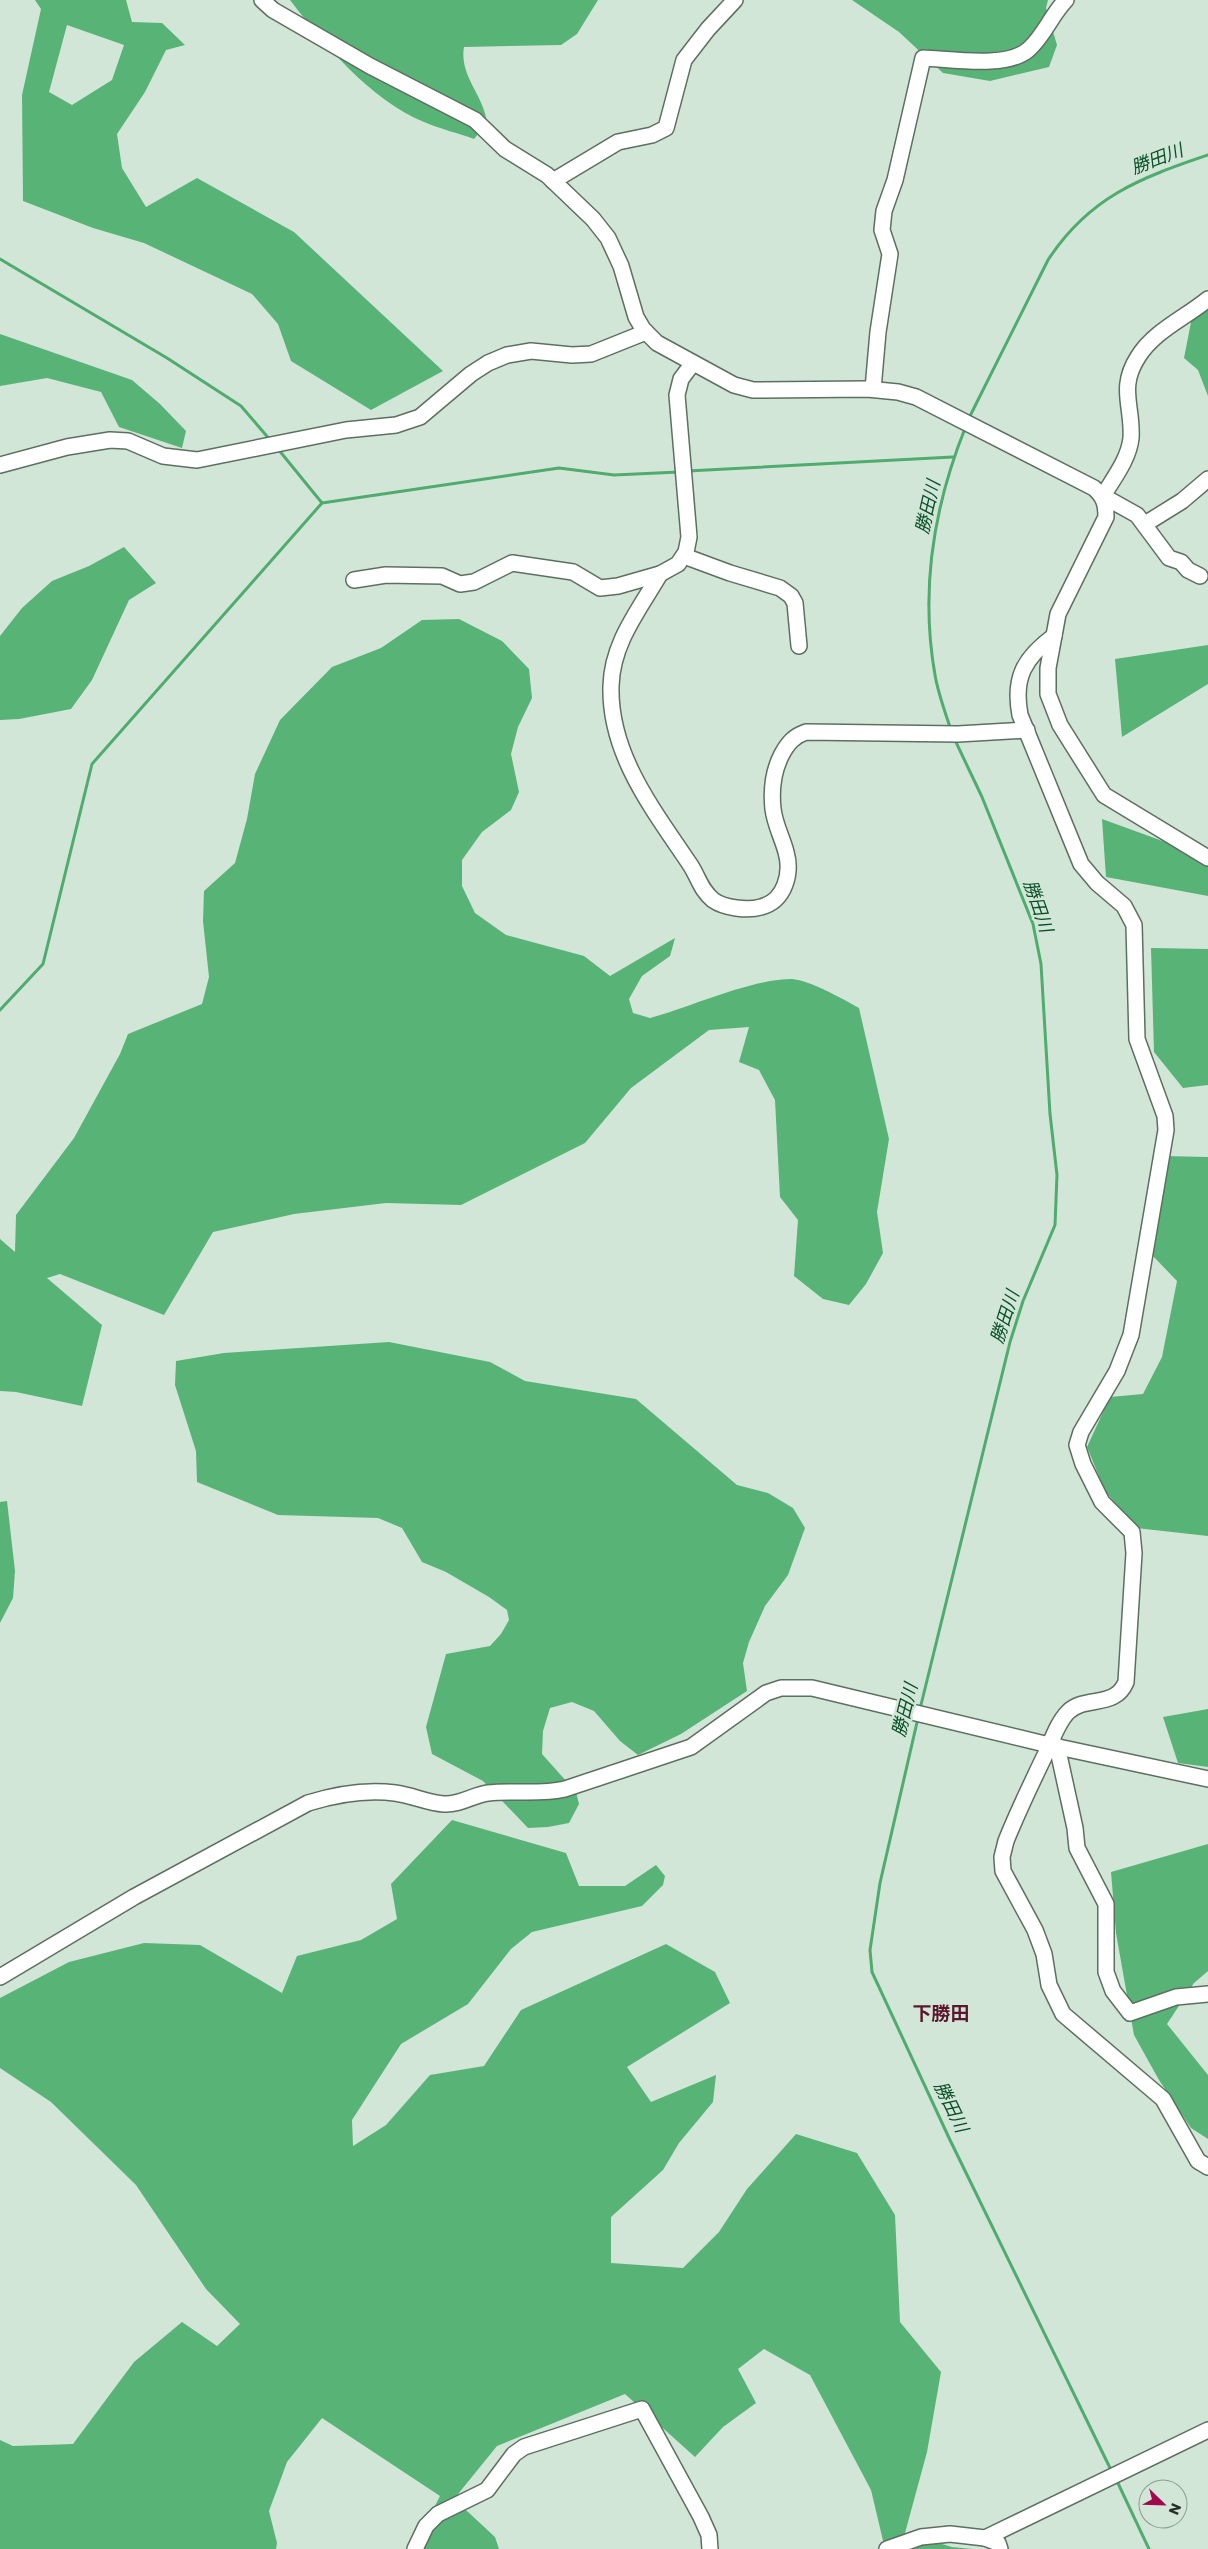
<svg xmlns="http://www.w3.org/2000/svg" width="1208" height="2549" viewBox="0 0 1208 2549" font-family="Poppins,'Noto Sans JP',sans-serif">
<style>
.forest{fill:#58b377;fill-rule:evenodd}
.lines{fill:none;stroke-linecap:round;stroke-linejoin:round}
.stream{stroke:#50ab6f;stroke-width:3}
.minor-casing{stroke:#5d6f61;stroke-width:18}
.minor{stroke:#fff;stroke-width:15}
.labels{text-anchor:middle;stroke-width:5;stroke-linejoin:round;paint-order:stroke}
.water-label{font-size:18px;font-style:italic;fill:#0a5129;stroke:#d2e6d7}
.quarter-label{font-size:19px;font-weight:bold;fill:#59162e;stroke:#d2e6d7}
</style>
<rect width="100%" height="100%" fill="#d2e6d7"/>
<!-- forest -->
<g class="forest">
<path d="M35,0H126L132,22L162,23L185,45L166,50L145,92L117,134L122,168L146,207L197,178L294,232L443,371L371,410L291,361L278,324L252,294L144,243L93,228L23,201L22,95L41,9ZM67,25L124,45L112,80L72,105L49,92Z"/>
<path d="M290,0H598L577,34L561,45L464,47C459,76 484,95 487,123L474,139C458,133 440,129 424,122C370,100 324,44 290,0Z"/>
<polygon points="852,0 1048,0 1046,8 1057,45 1049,67 990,81 943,73 899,32"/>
<polygon points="1208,310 1208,396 1198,370 1184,358 1192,317"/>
<polygon points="0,334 132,380 160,404 186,431 182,448 119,427 101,392 47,378 0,386"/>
<polygon points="124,547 156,583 129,600 92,680 71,709 19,719 0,720 0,636 22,608 52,581 89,566"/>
<path d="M459,619L502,641L529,669L532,698L518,727L511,754L519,792L511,810L482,832L462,860V886L475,913L506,935L584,956L610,976L675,938L670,956L642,976L629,999L633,1013L650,1018C691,1007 750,979 792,979C809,980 843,999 859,1008L889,1139L877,1212L883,1253L866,1284L849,1305L823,1299L794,1276L798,1220L780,1197L775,1100L759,1070L739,1062L749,1027L709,1030L631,1088L585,1143L461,1205L386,1203L294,1214L213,1232L164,1315L60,1274L47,1278L102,1325L82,1406L16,1392L0,1391V1239L15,1252L16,1215L74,1138L120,1054L128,1034L202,1004L209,977L203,921L204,891L235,863L247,819L255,774L280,720L332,667L381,648L422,620Z"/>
<polygon points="1208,645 1208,684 1122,737 1115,659"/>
<polygon points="1102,819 1204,856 1208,861 1208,896 1106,877"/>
<polygon points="1151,948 1208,949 1208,1085 1183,1088 1154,1052"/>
<polygon points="1163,1156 1208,1157 1208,1536 1136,1528 1105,1491 1087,1447 1110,1397 1143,1394 1162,1357 1177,1281 1152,1255"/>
<polygon points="389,1342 490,1362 525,1381 636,1399 737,1485 768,1493 793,1508 805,1528 788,1575 765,1606 749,1642 743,1663 747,1691 681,1734 638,1755 620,1741 594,1711 572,1702 550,1708 543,1731 542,1754 576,1792 579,1804 569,1823 548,1827 528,1828 483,1781 432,1754 426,1727 446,1654 490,1646 501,1634 509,1620 507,1610 489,1597 446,1572 422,1562 402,1528 378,1518 278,1515 197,1482 196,1451 175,1385 176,1361 224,1353"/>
<polygon points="7,1501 15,1571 13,1598 0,1623 0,1502"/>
<polygon points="1208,1709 1208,1767 1178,1763 1163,1717"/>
<polygon points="452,1820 566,1853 579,1886 625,1886 656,1865 665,1876 663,1885 642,1906 532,1932 511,1949 468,2004 401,2044 352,2120 353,2146 386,2125 430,2075 484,2066 521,2010 666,1944 715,1972 730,2003 627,2067 651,2102 716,2075 713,2102 679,2143 663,2170 611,2217 611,2263 683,2268 719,2232 747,2189 796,2134 857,2153 895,2215 900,2322 941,2372 927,2452 905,2533 952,2547 973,2549 885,2549 871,2490 810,2375 764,2349 738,2369 756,2403 723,2427 695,2457 625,2394 497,2446 454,2499 495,2537 499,2549 413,2549 440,2496 322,2418 287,2462 269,2511 277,2543 276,2549 0,2549 0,2440 13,2446 73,2444 134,2362 182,2322 217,2346 240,2324 206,2289 136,2185 51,2102 0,2068 0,1998 69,1962 144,1943 200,1945 282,1993 297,1956 361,1940 397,1919 391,1884"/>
<polygon points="1208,1844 1208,1971 1194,1983 1167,2024 1208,2075 1208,2139 1191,2128 1159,2080 1134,2035 1116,1933 1111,1872"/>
</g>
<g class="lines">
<!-- stream -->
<g class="stream">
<polyline points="0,259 167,358 241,406 271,441"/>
<path d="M969,418L1048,260C1089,197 1140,178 1208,155"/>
<polyline points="278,449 322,503"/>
<polyline points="688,471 953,457"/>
<path d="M951,730C945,712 938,693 935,675C920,590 934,505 966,426"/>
<polyline points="0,1010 43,964 92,764 322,503 559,468 614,475 679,472"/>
<polyline points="920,1709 1010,1342 1023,1301 1055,1225 1057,1175 1050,1114 1041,964 1033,924 982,797 954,738"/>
<polyline points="918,1718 880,1883 870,1950 872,1972 950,2140 1112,2472"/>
<polyline points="1116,2479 1149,2549"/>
</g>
<defs>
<g id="minor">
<path d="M262,0L273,10L370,66L475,120L505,149L547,175L593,219L608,238L621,266L636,317L643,329L657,343L734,385L753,390L867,389L898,392L916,397L1094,488C1104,497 1106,504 1106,517L1058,614L1048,668V694L1060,725L1104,795L1208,858"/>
<polyline points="553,181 618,142 652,135 666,128 684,60 708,29 735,0"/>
<path d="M873,389L878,332L890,254L882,230L884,211L895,180L923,58C951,59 1008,69 1029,49C1044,36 1052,14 1066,0"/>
<polyline points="0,465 67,447 110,440 128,441 163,456 197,460 346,430 396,425 420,417 471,374 488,363 507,355 531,351 572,355 591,354 646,332"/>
<polyline points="1145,524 1182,501 1208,479"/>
<polyline points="684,556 730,573 780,588 791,596 795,603 799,646"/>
<path d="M660,574C639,610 612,643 611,686C609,755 655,812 691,866C699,879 701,890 713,900C724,908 748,911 761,907C785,901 792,873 786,852C782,837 775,825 773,809C771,790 773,771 782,754C788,743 794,736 806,732L958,734L1027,730"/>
<path d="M1200,576L1188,570L1181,562L1169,558L1137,515L1103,496C1113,479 1129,459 1131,438C1133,406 1118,388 1138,357C1154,331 1185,318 1208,299"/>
<polyline points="354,580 386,575 442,576 460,584 474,582 512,563 573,572 600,588 618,586 660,574 678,564 686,552 689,537 677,395 681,379 693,363"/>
<path d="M1054,636C1024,658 1013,678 1020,715L1081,864L1097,883L1124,906L1134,925L1137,1039L1165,1116L1166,1130L1131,1335L1117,1371L1081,1432L1077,1445L1083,1464L1102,1502L1132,1532L1134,1553L1126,1682C1115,1709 1085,1695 1068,1712C1058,1722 1052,1740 1046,1753C1032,1782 1018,1811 1006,1841L1002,1857L1003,1871L1035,1930L1044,1954L1049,1985L1063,2014L1163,2099L1198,2161L1208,2167"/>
<polyline points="1057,1746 1075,1828 1077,1848 1106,1904 1106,1972 1113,1991 1130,2013 1176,1997 1208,1994"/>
<path d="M0,1977L134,1897L308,1803C337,1794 365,1789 395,1793C412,1795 427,1803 444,1804C460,1805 473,1795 488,1793C514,1790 539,1795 565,1789L691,1747L766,1693L781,1688H812L1049,1745L1208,1779"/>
<polyline points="985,2538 998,2543 1000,2549"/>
<polyline points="415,2549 426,2526 438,2514 487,2490 514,2454 524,2447 642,2409 701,2517 709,2535 710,2549"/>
<polyline points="887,2549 921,2537 950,2534 985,2538 1208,2430"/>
</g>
</defs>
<!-- minor casing -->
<use href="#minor" class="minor-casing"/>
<!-- minor -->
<use href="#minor" class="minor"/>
</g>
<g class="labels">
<!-- water labels -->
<g class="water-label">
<text transform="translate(1157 159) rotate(-21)" y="6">勝田川</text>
<text transform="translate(928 507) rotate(-77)" y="6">勝田川</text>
<text transform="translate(1038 906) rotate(71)" y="6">勝田川</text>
<text transform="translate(1005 1317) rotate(-72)" y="6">勝田川</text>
<text transform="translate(905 1710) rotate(-76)" y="6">勝田川</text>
<text transform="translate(951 2107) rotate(64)" y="6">勝田川</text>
</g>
<!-- quarter labels -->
<g class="quarter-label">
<text x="941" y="2020">下勝田</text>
</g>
</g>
<!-- north arrow -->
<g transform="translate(1163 2504) rotate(113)"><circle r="24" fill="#d2e6d7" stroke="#8e9c91"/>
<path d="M0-4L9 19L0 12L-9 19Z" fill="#a0094e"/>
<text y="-8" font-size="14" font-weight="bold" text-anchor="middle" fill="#272e28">N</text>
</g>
</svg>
